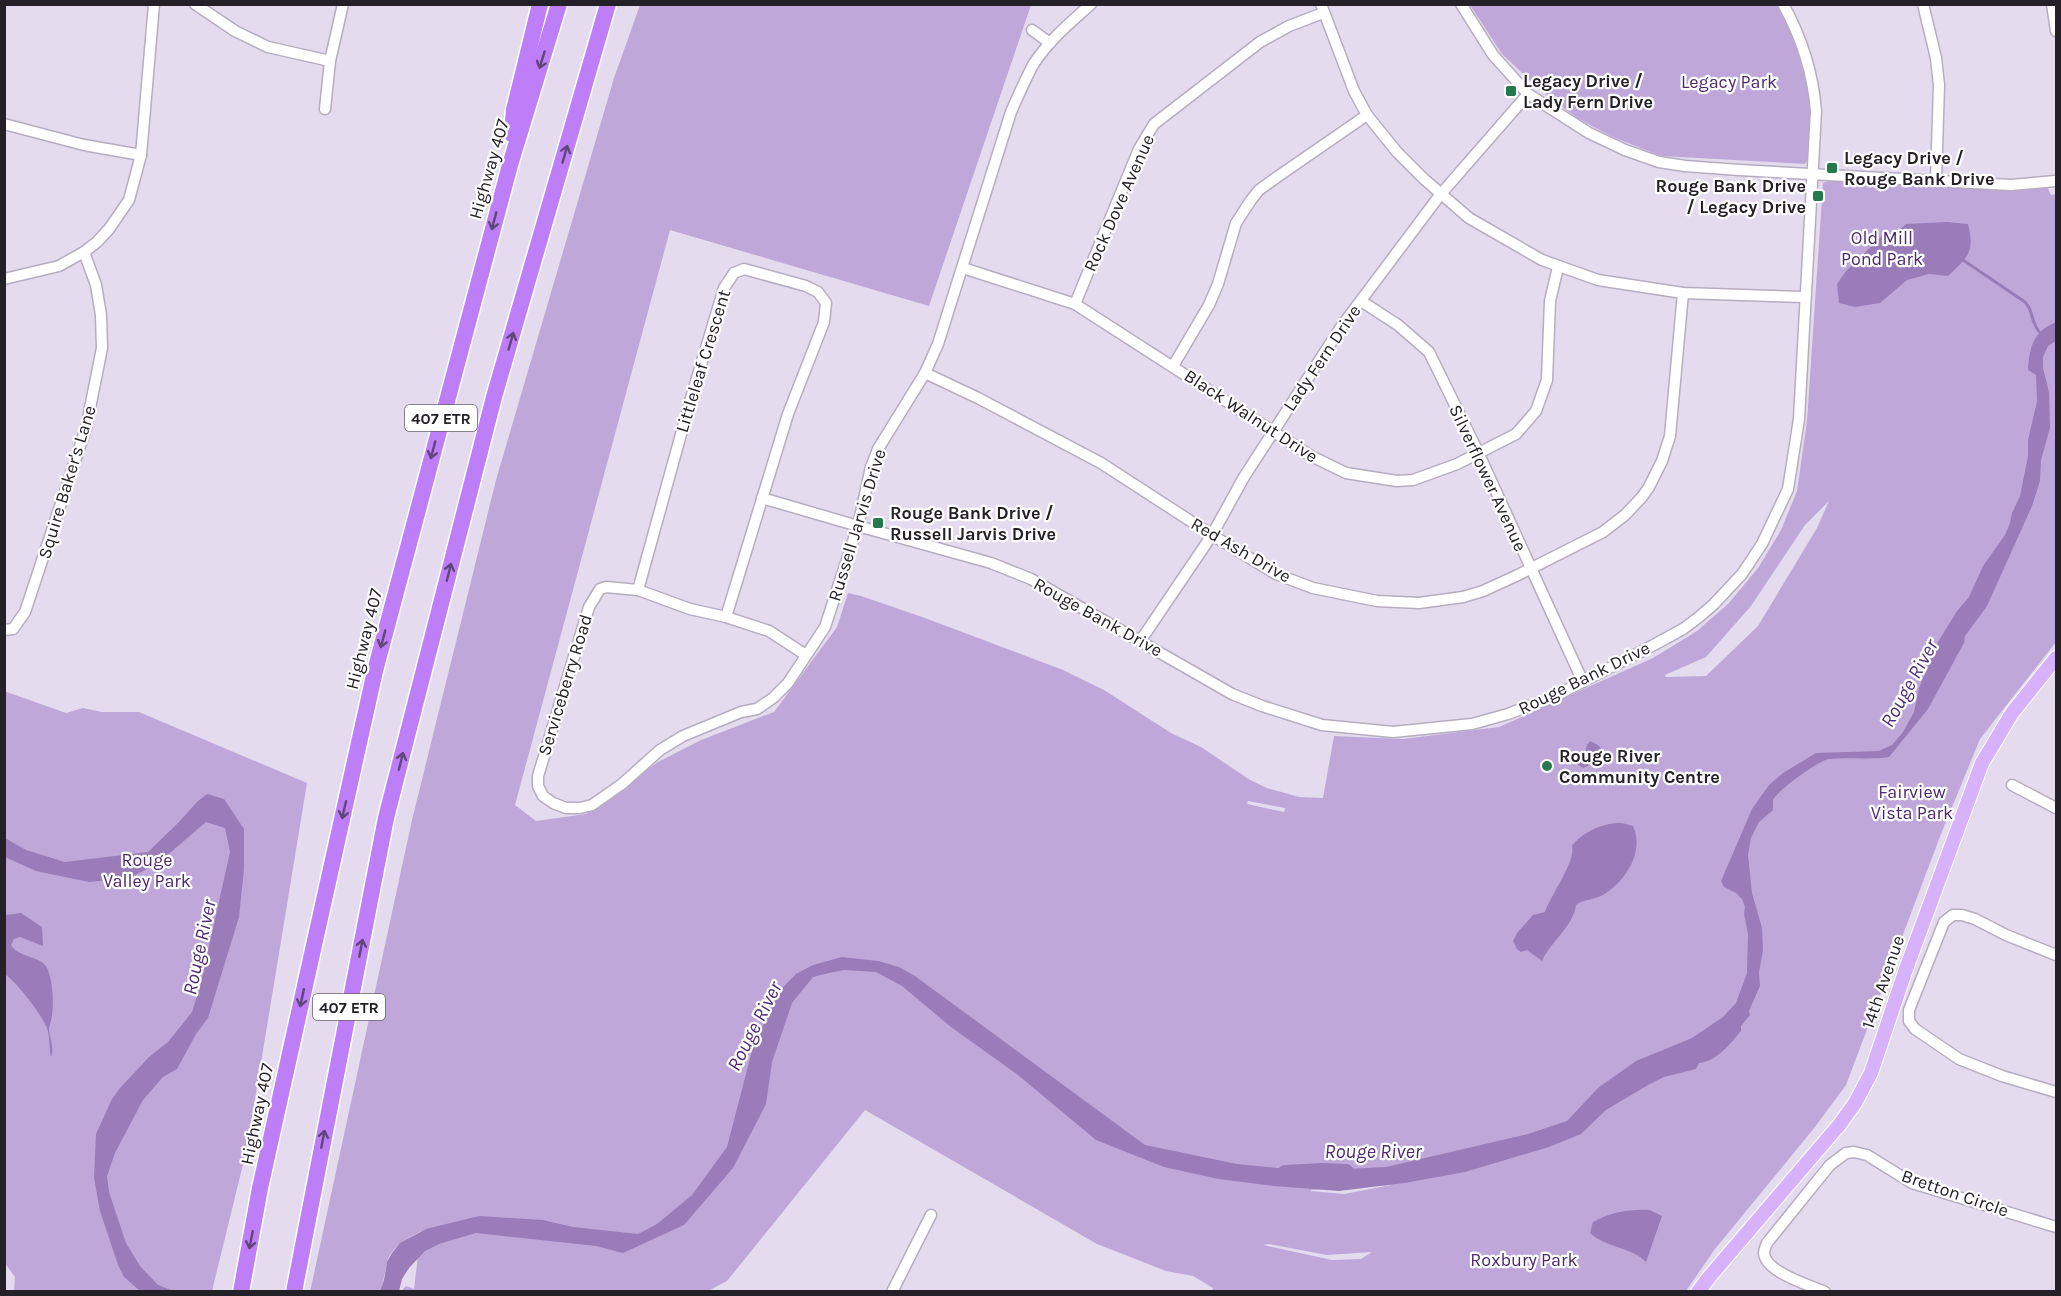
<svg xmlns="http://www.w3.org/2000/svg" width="2061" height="1296" viewBox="0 0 2061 1296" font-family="Karla,sans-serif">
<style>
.green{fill:#bfa8d9;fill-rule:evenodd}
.water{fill:#997cb8}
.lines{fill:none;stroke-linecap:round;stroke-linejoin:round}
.stream{stroke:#997cb8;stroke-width:3}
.river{stroke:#997cb8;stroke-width:16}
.minor-casing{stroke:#b6adc0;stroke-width:13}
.major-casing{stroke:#fff;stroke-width:16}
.highway-casing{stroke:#fff;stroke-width:19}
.minor{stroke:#fff;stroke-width:10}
.major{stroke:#d7b2fa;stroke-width:14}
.highway{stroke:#bd7ef7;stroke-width:16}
.oneway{stroke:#61467a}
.poi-dot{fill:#247a4e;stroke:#fff;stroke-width:2}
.labels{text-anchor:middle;stroke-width:4.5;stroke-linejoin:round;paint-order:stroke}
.shield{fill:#fff;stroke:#666368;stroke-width:1.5}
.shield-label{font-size:16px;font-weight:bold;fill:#242027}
.poi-label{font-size:18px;font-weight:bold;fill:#242027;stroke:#fff;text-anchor:start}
.park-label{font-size:18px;fill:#4e266e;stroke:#fff}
.street-label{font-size:18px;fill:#242027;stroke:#fff}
.water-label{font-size:20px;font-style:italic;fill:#512972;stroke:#fff}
</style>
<rect width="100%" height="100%" fill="#e4dbef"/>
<!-- green -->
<g class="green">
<path d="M640,5H1031L929,306L670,230L515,805L536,821L586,814L658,762L701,740L774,712L837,627L848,593L861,596L925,618L1063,670L1104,690L1171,733L1201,747L1250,780L1267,788L1299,797L1323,798L1334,736L1403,739L1499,727L1653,658L1697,631L1729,603L1758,568L1781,530L1797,491L1807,421L1823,183L1829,181L2018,190L2047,187L2051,195L2056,194V642L1980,739L1941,834L1846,1085L1815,1127L1715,1249L1686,1291H1212L1213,1288L1193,1276L1166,1271L1097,1244L865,1110L727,1281L708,1291H401L406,1286L414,1289L421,1231C407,1239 391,1246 387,1263C384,1273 384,1282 380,1291L310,1292L412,820L496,480L614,78ZM1829,501L1817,528L1758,626L1706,676L1666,677L1665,675L1706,657L1751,606L1805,525ZM1248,801L1285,808V809L1284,812L1247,804ZM1391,1185L1344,1194L1311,1191V1190ZM1269,1244L1327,1255L1372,1252L1361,1259L1332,1260L1263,1245Z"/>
<polygon points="1470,5 1780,5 1800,47 1811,105 1809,157 1805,164 1661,156 1613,137 1577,118 1540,90 1502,54"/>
<polygon points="4,691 66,713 83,708 102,712 139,712 307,783 247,1148 212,1291 14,1291 15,1277 4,1262"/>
</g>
<!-- water -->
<g class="water">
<path d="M1947,222L1968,224C1975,252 1968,257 1948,276L1929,274L1907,280L1880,303L1855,307L1839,303L1837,284L1846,271L1885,233H1896L1906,224Z"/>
<path d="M2056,322V341L2048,346L2043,357V368L2049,392L2050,428L2041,460L2040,481L2032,506L1987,606L1965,636L1964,643L1928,709L1889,757C1869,760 1849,757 1829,759C1819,760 1777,791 1773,800C1773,801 1773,809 1773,810L1759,822L1751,838L1748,855L1752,893L1762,928L1763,950L1759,972L1760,986L1749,1011L1750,1015L1741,1026V1031C1731,1043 1716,1062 1699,1063L1696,1069L1664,1077L1648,1085L1606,1110L1581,1134L1549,1147L1465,1172L1404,1183L1339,1191L1274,1186L1219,1179L1164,1167L1096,1140L1018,1075L951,1027L902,986L876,972L844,970L829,973L813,977L792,1003L772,1062L766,1104L733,1168L684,1225L623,1253L596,1246L476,1233L439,1244L425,1251L409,1268L402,1279L399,1291H380L384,1280L387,1262L392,1253L400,1243L426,1229L479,1216L543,1220L573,1227L638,1234L657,1224L692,1195L727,1147L754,1043L782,988L796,974L813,965L842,957L878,961L899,967L915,976L1145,1145L1237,1164L1307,1171L1386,1167L1528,1134L1567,1121L1598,1088L1636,1061L1692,1038L1723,1017L1736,1003L1747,973L1748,934L1744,914L1745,907L1742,899L1736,893L1724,887L1721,881L1752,809L1769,785L1783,773L1816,753L1879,751L1892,745L1903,732L1914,712L1919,688L1938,642L1957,611L1969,597L1983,566L2005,535L2010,523L2012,513L2020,496L2028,456V440L2037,401L2036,375L2028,370C2029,347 2034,331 2056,322Z"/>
<path d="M1590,741L1598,745L1602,750C1598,760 1593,764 1583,768L1578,765C1576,757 1579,755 1585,752L1587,745Z"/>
<polygon points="207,794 224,799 244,829 244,869 239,917 208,1018 196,1034 177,1069 163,1077 143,1100 115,1153 107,1176 109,1192 126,1243 140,1266 158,1285 173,1291 140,1291 124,1277 118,1265 100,1211 94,1178 96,1134 112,1099 120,1088 149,1057 168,1042 192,1012 200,987 230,852 225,828 206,822 157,864 129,878 89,882 36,871 5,857 5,838 26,850 65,862 148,852 177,824 198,801"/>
<path d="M1622,823L1633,826C1645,852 1625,882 1603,895C1594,900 1584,899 1576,905C1573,927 1551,941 1542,961L1527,950L1521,952L1517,949L1513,941L1517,933L1533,915L1545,912C1551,895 1576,861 1572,846C1582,832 1604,822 1622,823Z"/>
<path d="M21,913L42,927L43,946L20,937L14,939L11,945C18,956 34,956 43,963C53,971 54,1003 52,1014C52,1019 50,1024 49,1028C49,1038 55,1047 51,1057C49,1048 50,1037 47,1028C40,1012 18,984 5,974V915Z"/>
<path d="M1650,1210L1662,1216L1646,1262C1630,1246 1608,1249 1590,1233L1593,1222C1611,1212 1630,1209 1650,1210Z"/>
</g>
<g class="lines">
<!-- stream -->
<path class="stream" d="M1963,260L2025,302C2035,313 2029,321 2041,334"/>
<!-- river -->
<polyline class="river" points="1285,1173 1323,1171 1346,1172"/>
<defs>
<g id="minor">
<polyline points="195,4 235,31 268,47 330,61"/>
<polyline points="1321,4 1354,91 1367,115 1397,152 1424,179 1469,218 1542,260 1598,280 1683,293 1804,297"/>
<polyline points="1461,4 1493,55 1528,94 1589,133 1625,150 1659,162 1685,166 1739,170 2011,185 2056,181"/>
<polyline points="1923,4 1936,58 1939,85 1936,180"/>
<polyline points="2052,4 2056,31"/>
<polyline points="1032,30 1050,43"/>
<polyline points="325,109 330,61 343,4"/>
<polyline points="4,124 84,145 141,155"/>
<polyline points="963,268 1075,304 1311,456 1346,473 1397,481 1413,480 1457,464 1516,434 1536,411 1547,380 1550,301 1558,267"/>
<polyline points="4,279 59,266 84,252 97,242 109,229 129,200 141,155 154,4"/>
<polyline points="1361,301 1398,325 1429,352 1478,452 1583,682"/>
<polyline points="1075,304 1139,149 1154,124 1260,42 1289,26 1323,13"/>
<polyline points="1173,366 1209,305 1218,284 1236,223 1251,200 1259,190 1280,175 1367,115"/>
<polyline points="925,373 978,398 1101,463 1212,535 1276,574 1313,588 1377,601 1419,603 1463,597 1483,591 1518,575 1603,532 1625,515 1642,497 1649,487 1662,461 1670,436 1683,293"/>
<path d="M762,498L858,526L991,563L1031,579L1232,694L1262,706L1322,725L1393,732L1472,724L1508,714L1555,696L1650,647L1683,629L1699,617L1714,604L1742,574L1762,544L1788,489L1799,419L1816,111C1813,74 1802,38 1783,4"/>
<polyline points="638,590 691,398 724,288 734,273 744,269 806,286 818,292 826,303 824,322 788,414 726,617"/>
<polyline points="4,630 13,629 25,612 86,428 102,348 101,315 96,285 84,252"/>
<polyline points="1141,640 1212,535 1244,477 1341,327 1440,195 1528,94"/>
<path d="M806,655L769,631L726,617L690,609L638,590L606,587L600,589L589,607L538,776V786L543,796L553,803L566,808H580L592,805L622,784L660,750L683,736L741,712L757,709L773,698L788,683L825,627L858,526L871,467L878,449L925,373L938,344L1011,112C1018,96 1025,80 1033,65C1048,41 1070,23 1091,4"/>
<polyline points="2012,785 2056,808"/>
<polyline points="2056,955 2006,935 1975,919 1962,915 1953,915 1944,922 1909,1010 1909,1021 1915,1029 1959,1059 2002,1076 2056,1092"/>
<polyline points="892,1292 931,1215"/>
<path d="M1825,1292C1809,1285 1765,1272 1764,1253C1764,1249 1766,1246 1767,1243L1830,1165L1846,1153L1854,1152L1867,1155L1912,1183L2056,1227"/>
</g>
<polyline id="major" points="1698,1292 1710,1276 1840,1124 1855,1103 1871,1073 1906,969 1982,763 2012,713 2056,658"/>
<g id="highway">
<polyline points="512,134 514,110 540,4"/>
<polyline points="241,1292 260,1188 375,671 510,165 559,4"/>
<polyline points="294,1292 386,818 494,397 608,4"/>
</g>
</defs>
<!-- minor casing -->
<use href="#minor" class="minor-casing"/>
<!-- major casing -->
<use href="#major" class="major-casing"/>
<!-- highway casing -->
<use href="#highway" class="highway-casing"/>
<!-- minor -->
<use href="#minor" class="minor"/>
<!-- major -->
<use href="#major" class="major"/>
<!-- highway -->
<use href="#highway" class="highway"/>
</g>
<!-- one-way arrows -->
<defs><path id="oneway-shaft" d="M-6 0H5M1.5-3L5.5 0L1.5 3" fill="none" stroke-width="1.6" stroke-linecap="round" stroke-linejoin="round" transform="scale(1.5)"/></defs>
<g class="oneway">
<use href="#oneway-shaft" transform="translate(542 60) rotate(107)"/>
<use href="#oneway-shaft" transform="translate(565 154) rotate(-74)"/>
<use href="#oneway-shaft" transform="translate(494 221) rotate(105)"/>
<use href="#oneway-shaft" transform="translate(511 341) rotate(-74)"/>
<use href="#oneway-shaft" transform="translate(433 450) rotate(105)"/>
<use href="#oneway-shaft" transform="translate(449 572) rotate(-76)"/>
<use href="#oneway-shaft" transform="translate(383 639) rotate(105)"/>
<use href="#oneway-shaft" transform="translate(401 761) rotate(-76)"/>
<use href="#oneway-shaft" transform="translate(344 810) rotate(103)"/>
<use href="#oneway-shaft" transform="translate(361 948) rotate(-79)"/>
<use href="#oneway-shaft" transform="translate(302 998) rotate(102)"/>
<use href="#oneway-shaft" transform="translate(323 1139) rotate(-79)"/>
<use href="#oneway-shaft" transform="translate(251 1240) rotate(101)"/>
</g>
<!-- markers -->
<g class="poi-dot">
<rect x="1505" y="85" width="12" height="12" rx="3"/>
<rect x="1826" y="162" width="12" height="12" rx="3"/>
<rect x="1812" y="190" width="12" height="12" rx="3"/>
<rect x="872" y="517" width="12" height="12" rx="3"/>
<circle cx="1547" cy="766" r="6"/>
</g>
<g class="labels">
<!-- shield labels -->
<g class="shield">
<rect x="405" y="405" width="72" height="26" rx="4.5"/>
<rect x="313" y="994" width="72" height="26" rx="4.5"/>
</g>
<g class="shield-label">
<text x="441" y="424">407 ETR</text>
<text x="349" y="1013">407 ETR</text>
</g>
<!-- poi labels -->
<g class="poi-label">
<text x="1523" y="87">Legacy Drive /<tspan x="1523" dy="21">Lady Fern Drive</tspan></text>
<text x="1844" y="164">Legacy Drive /<tspan x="1844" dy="21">Rouge Bank Drive</tspan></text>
<text x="1806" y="192" text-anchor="end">Rouge Bank Drive<tspan x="1806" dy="21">/ Legacy Drive</tspan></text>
<text x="890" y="519">Rouge Bank Drive /<tspan x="890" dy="21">Russell Jarvis Drive</tspan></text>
<text x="1559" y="762">Rouge River<tspan x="1559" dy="21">Community Centre</tspan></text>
</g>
<!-- park labels -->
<g class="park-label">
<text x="1729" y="88">Legacy Park</text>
<text x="1882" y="244">Old Mill<tspan x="1882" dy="21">Pond Park</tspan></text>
<text x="1912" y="798">Fairview<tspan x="1912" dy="21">Vista Park</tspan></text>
<text x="147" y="866">Rouge<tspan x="147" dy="21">Valley Park</tspan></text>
<text x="1524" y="1266">Roxbury Park</text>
</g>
<!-- street labels -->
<g class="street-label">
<text transform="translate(489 169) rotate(-74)" y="6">Highway 407</text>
<text transform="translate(1119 203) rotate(-66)" y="6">Rock Dove Avenue</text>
<text transform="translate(1322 358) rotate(-56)" y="6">Lady Fern Drive</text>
<text transform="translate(703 361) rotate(-73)" y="6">Littleleaf Crescent</text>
<text transform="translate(1251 416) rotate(33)" y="6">Black Walnut Drive</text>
<text transform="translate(1488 478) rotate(65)" y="6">Silverflower Avenue</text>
<text transform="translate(67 482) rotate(-73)" y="6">Squire Baker's Lane</text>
<text transform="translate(857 525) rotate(-73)" y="6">Russell Jarvis Drive</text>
<text transform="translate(1241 550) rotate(30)" y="6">Red Ash Drive</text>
<text transform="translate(1098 617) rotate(29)" y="6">Rouge Bank Drive</text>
<text transform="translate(364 639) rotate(-76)" y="6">Highway 407</text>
<text transform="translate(1584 678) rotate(-26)" y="6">Rouge Bank Drive</text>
<text transform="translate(565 685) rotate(-73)" y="6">Serviceberry Road</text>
<text transform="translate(1883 982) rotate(-71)" y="6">14th Avenue</text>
<text transform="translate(257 1114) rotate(-78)" y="6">Highway 407</text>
<text transform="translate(1955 1193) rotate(19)" y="6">Bretton Circle</text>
</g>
<!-- water labels -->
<g class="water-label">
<text transform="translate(1909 683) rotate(-61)" y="7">Rouge River</text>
<text transform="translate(199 947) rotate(-78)" y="7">Rouge River</text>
<text transform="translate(754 1026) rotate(-63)" y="7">Rouge River</text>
<text x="1373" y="1158">Rouge River</text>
</g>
</g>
<!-- border -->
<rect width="2061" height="1296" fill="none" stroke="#242027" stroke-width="12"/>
</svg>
